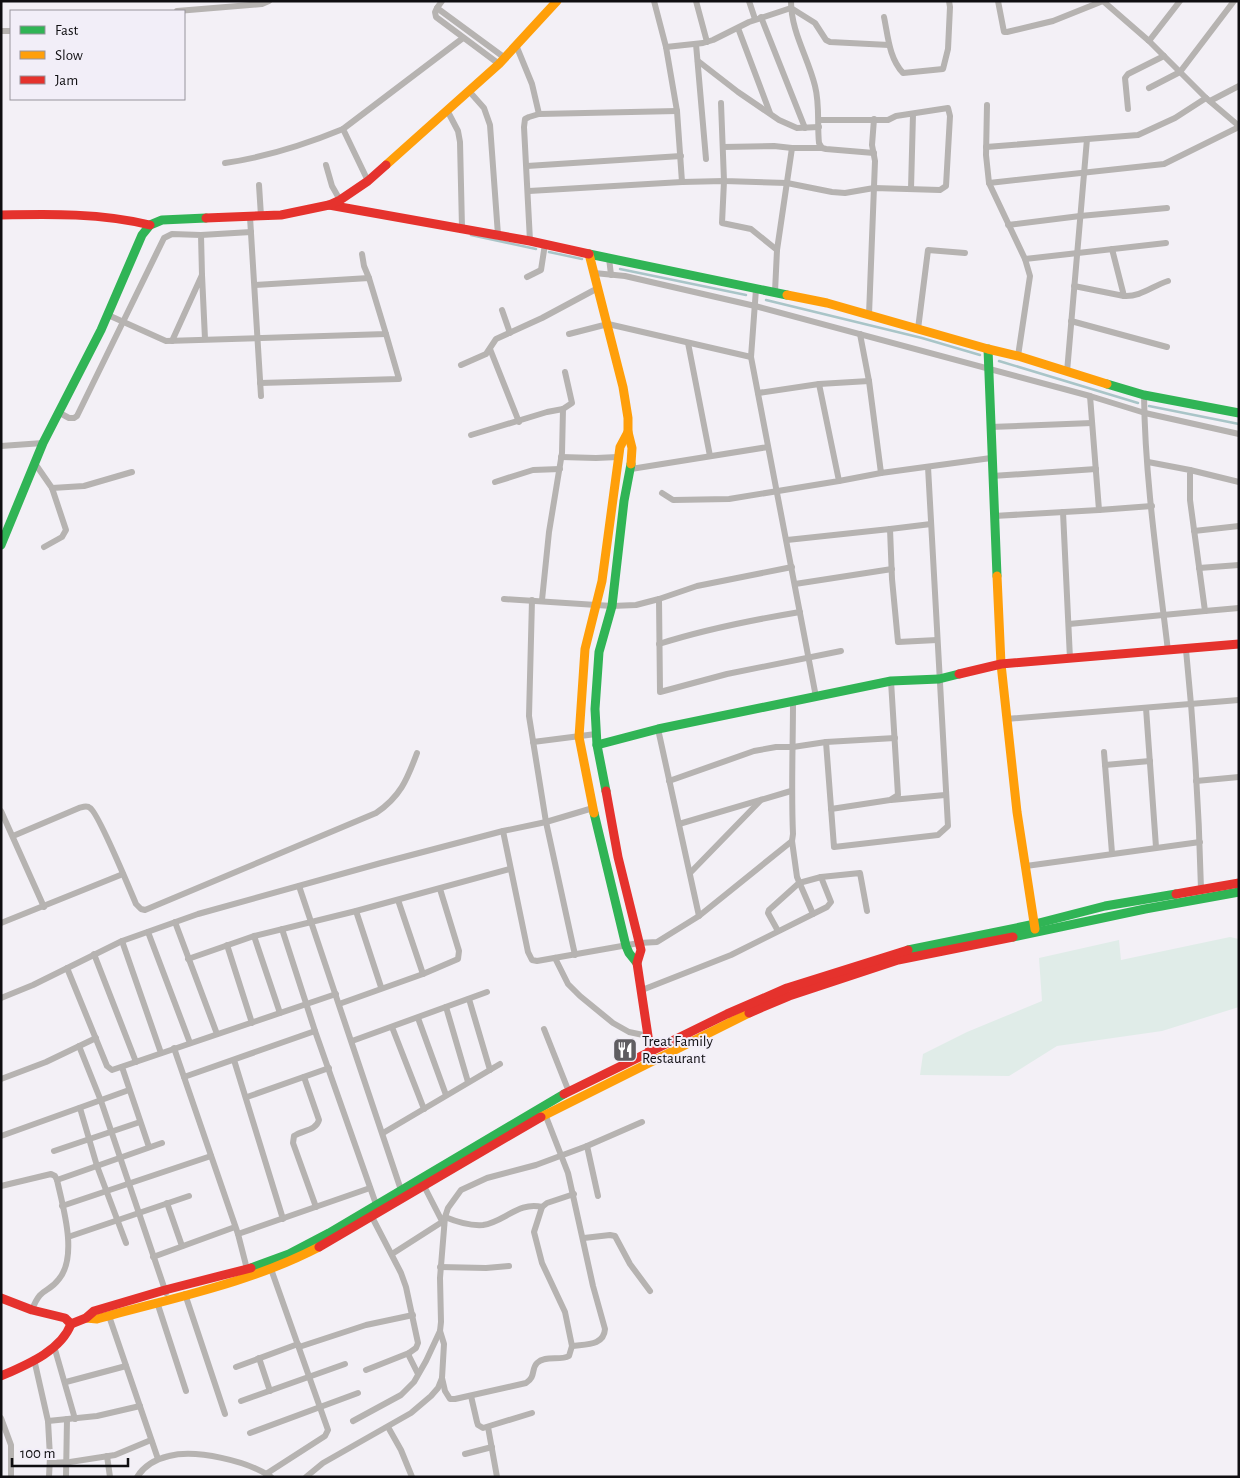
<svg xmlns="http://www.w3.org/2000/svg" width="1240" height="1478" viewBox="0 0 1240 1478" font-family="'Alegreya Sans',sans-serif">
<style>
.green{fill:#e0ece8}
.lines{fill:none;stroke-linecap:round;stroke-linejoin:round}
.stream{stroke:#a9c5c8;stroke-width:2.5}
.street{stroke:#b6b3b1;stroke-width:6}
.fast{stroke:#30b455;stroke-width:9}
.slow{stroke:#ff9f0a;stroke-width:9}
.jam{stroke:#e5322d;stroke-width:9}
.labels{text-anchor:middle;stroke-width:4;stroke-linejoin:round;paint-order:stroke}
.poi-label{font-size:15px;fill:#0f0e11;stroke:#f2eef8;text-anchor:start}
</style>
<rect width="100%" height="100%" fill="#f3f0f6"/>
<!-- green -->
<polygon class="green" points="1230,937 1239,939 1239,1007 1162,1031 1057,1046 1009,1076 920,1075 923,1054 967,1032 1042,1001 1039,958 1119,940 1121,960"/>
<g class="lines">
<!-- stream -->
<g class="stream">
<polyline points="471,235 536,249"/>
<polyline points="549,252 582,259"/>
<polyline points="620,269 746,295"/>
<polyline points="766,300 922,338 980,355"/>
<polyline points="999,361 1138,403"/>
<polyline points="1149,406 1239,424"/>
</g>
<!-- street -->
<g class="street">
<polyline points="442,1 437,8 505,58"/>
<polyline points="654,1 666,47 677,111 682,182 724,181 722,223 751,229 777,250 775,292"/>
<polyline points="696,1 707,42"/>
<polyline points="749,1 755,19"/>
<path d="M791,1C791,32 808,57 815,86C820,105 817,124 819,143L822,148L826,149L874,153"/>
<polyline points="998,1 1004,32 1007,32 1053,21 1103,1"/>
<polyline points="1103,1 1149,41 1206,98 1239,126"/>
<polyline points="437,8 435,12 436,17 499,64"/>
<polyline points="177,11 262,4 269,1"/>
<polyline points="761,17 805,128"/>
<path d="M884,17C888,36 889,58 903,73L943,69L948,49L950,7L949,1"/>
<polyline points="738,28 770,113"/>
<polyline points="1,31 11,31"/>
<polyline points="1149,41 1180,1"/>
<polyline points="696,44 706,159"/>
<polyline points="516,45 532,84 539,114"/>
<polyline points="666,47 703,43 713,40 749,22 791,8 815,23 826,40 830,42 889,45"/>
<polyline points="698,61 738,92 779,120 797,128 819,127"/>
<polyline points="1149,88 1180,72 1234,1"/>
<polyline points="469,91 484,108 490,125 498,235"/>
<polyline points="1210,101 1239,86"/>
<polyline points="721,103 724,181 787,183 832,192 845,193 874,188 940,190 946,186 950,116 948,108 896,116 888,120 819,120"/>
<polyline points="987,105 986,155 989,183 1025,259 1030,276 1018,356"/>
<polyline points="1128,109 1125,78 1128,74 1164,56"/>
<polyline points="447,110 458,131 460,142 462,228"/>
<polyline points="723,147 774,146 792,148 822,148"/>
<polyline points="986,147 1138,135 1175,118 1206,98"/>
<path d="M225,163C267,157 304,145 343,129"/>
<polyline points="326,165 332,186 340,200"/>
<polyline points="527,166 681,156"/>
<polyline points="368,181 343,129 463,38"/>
<polyline points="989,183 1164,164 1239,127"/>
<polyline points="259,185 261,216"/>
<polyline points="911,189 913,114"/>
<polyline points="529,191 682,182"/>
<polyline points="250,217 261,396"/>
<polyline points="1008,225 1080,216 1167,208"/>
<polyline points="201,235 251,232"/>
<polyline points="530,241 524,127 525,119 529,117 539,114 677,111"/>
<polyline points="777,250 792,148"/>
<polyline points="362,254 364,266 369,278"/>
<polyline points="609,258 611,275"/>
<polyline points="1025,259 1166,243"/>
<polyline points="594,273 625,276 755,306 1090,396"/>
<polyline points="527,277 541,270 545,244"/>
<polyline points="1074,286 1124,296 1112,249"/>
<polyline points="756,289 751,357 816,697"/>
<path d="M1124,296C1141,297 1152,286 1168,281"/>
<polyline points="502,310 510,333"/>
<polyline points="108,315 166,341 386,334 369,278 255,285"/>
<polyline points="869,315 875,161 872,145 874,119"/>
<polyline points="1071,321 1167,347"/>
<polyline points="918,329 928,250 965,253"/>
<polyline points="569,334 608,324 751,357"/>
<polyline points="860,334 869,381 881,473 991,458"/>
<polyline points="172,341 202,275 205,339"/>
<polyline points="688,343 710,456"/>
<polyline points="490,349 519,422"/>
<polyline points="461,365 486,354 496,339 542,318 598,288"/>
<polyline points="1067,372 1087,139"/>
<polyline points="260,383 399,379 386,334"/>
<polyline points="758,393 819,384 869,381"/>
<path d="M1144,395C1145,480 1158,566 1168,651"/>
<polyline points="58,412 69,418 74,418 77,416 164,238 172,234 201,235 202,275"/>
<polyline points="990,427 1092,423"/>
<polyline points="471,435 547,412 563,409"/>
<polyline points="1,446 43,443"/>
<polyline points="561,457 596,458 618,457"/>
<polyline points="34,462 52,488 66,530 62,537 44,547"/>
<polyline points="631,469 768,447"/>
<polyline points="1190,470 1239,482"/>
<polyline points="992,476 1096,469"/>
<polyline points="839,481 881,473"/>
<polyline points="495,482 533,470 560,469"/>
<polyline points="52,488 84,486 132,472"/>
<polyline points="662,493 673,500 729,499 839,481 819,384"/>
<polyline points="1099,510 1152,506"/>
<polyline points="1063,512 1070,659"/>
<polyline points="994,516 1099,510 1090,396 1145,413 1239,434"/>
<polyline points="890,529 931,524"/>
<polyline points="1194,531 1239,526"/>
<polyline points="787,540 890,529 892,579 898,642 937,640"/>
<polyline points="1199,568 1239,565"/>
<polyline points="795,584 892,569"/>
<polyline points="504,599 612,606 636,605 659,599 660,692 727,674 841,651"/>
<polyline points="659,599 697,586 792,567"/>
<polyline points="532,600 529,716 546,822 575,955"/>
<polyline points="542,600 549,532 562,453 563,409 572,403 565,372"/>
<polyline points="1205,611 1239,608"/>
<polyline points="1069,624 1205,611 1190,500 1190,470 1148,462"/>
<path d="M659,644C706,629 752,620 800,612"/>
<path d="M1186,650C1194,729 1199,809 1201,889"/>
<polyline points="1146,708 1156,847"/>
<polyline points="1006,719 1239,700"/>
<polyline points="658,729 699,916"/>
<polyline points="533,742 596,734"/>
<polyline points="826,742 895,738"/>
<polyline points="1104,752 1112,853"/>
<polyline points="1105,765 1150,761"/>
<polyline points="669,781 754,751 776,747 793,747 826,742 834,847 938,835 948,826 928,467"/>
<polyline points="1196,781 1239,777"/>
<polyline points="891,800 945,795"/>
<polyline points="831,809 890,800 898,795 891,681"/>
<polyline points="1,811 44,907"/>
<polyline points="679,824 791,791"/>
<path d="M503,831L528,952L532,960L537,961L639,943L657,942L699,916L792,841L793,834C791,790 793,746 793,702"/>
<path d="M13,836L79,808C83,807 87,805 90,808C98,812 130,890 136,904L141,909L145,910L376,813C400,797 407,780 417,753"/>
<polyline points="792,841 797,877 813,914"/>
<polyline points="1026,866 1200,842"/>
<polyline points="690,873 761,800"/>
<polyline points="821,877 860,873 867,911"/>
<polyline points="299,886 402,1193"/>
<polyline points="398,900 423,974"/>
<polyline points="356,911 381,987"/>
<polyline points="175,922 217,1034"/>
<polyline points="1,923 123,874"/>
<polyline points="282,929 315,1031 377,1207"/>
<polyline points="148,932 190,1043"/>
<polyline points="254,936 280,1013"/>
<polyline points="122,941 161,1053"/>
<polyline points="227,945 252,1023"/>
<polyline points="94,954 136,1062"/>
<polyline points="555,958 568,984 580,996 613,1023 629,1032 648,1036"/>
<polyline points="188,959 254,936 356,911 510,869"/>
<polyline points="67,968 107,1066 112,1070 336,994"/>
<polyline points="642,990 731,955 827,907 831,902 821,877 799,883 769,910 768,913 778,931"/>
<polyline points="1,998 33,985 122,941 198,914 381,863 503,831 546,822 593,808"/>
<polyline points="469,999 490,1070"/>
<polyline points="339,1004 423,974 458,959 459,951 440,889"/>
<polyline points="446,1007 468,1082"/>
<polyline points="418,1018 446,1095"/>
<polyline points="392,1027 424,1109"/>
<polyline points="544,1029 569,1092"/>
<polyline points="352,1041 487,992"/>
<polyline points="79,1046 101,1101 166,1293"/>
<polyline points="174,1048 238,1234 248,1273"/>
<polyline points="234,1060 283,1219"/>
<polyline points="122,1067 149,1147"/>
<polyline points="184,1077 315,1031"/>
<path d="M304,1077L319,1120C316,1131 302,1130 294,1136L293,1143L316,1207"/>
<polyline points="1,1079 46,1062 96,1038"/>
<polyline points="247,1097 329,1068"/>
<polyline points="80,1108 97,1166 126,1243"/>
<path d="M545,1114L568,1173L593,1286L605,1329C604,1346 585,1344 572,1346"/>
<polyline points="383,1133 500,1064"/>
<polyline points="1,1136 129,1090"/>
<polyline points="587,1146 598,1196"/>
<polyline points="54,1151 140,1122"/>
<polyline points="57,1180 162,1143"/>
<path d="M1,1186L51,1174L55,1176L57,1180C63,1207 78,1256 59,1279C48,1294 41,1286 32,1310"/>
<polyline points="424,1186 444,1225"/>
<polyline points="167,1203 182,1246"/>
<polyline points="62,1206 211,1156"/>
<polyline points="372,1217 401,1273 406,1287 418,1343 416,1348 409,1353 409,1356 418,1374"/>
<path d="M445,1217C457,1222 470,1226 483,1225C504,1222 519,1201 542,1207"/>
<polyline points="238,1234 370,1188"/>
<polyline points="68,1237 189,1196"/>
<polyline points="584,1238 610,1235 615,1236 630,1264 650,1291"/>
<polyline points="392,1254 442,1222"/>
<polyline points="153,1257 235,1227"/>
<polyline points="440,1267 486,1268 509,1266"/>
<polyline points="185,1294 225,1414"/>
<polyline points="157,1302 186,1391"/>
<polyline points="109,1316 158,1459"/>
<polyline points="54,1346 75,1419"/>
<polyline points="299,1347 366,1325 413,1315"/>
<polyline points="259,1358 270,1391"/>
<polyline points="34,1359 48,1421 50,1457 49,1477"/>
<polyline points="236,1367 298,1344"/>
<polyline points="366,1370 409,1353"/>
<path d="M442,1378L445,1391L450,1399H455L526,1383C536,1377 531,1369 537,1363C545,1355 560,1361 569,1356L572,1346L565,1312L542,1263L534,1232L542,1207L547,1203L574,1194"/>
<polyline points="66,1382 126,1366"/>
<polyline points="471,1396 477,1422 478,1425 483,1428 532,1413"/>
<polyline points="241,1401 345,1364"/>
<polyline points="1,1418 11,1445 11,1477"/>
<polyline points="48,1421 97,1416 140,1406"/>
<polyline points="353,1421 401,1395 414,1382 426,1361 440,1331 441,1322 440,1278 445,1217 448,1208 461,1190 487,1178 536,1165 587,1146 642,1122"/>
<polyline points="388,1427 401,1450 412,1477"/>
<polyline points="488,1427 497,1477"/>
<polyline points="250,1433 358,1393"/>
<polyline points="465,1454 492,1447"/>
<polyline points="107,1456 110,1477"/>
<polyline points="50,1463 70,1462 115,1455 151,1440"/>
<polyline points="266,1474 325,1436 328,1430 271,1269"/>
<polyline points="66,1477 67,1419"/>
<path d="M137,1477C144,1466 156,1459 169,1456C196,1449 248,1461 271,1477"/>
<polyline points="306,1477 323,1463 411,1413 431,1396 438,1388 442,1378 444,1344 440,1331"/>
</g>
<!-- fast -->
<g class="fast">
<polyline points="589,254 787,295"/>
<polyline points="988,349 997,576"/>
<polyline points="1107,384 1144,395 1239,413"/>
<polyline points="1,545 43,443 101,330 142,235 150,225 162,220 206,218"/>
<polyline points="597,745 658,729 891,681 939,679 959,674"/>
<polyline points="606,791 597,745 595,709 599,652 612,606 624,501 631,464"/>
<polyline points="594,813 626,946 629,953 637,963"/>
<polyline points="1013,937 1145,909 1239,892"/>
<polyline points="908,950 1035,924 1105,906 1176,894"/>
<polyline points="251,1268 289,1254 329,1233 564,1094"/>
</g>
<!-- slow -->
<g class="slow">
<polyline points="386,165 499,64 557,1"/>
<polyline points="589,254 623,387 628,418 628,432 632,448 631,464"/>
<polyline points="787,295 827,303 988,349 1018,356 1107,384"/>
<polyline points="997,576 1001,664 1017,812 1035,929"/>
<polyline points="594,813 579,737 585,649 602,581 620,447 628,432"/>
<polyline points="541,1117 749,1013"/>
<path d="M86,1318L97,1319C172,1298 250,1283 319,1247"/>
</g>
<!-- jam -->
<g class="jam">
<polyline points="329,205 530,241 589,254"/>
<path d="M1,215C51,214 101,213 150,225"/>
<polyline points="206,218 281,215 329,205 340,200 368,181 386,165"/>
<polyline points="959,674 1001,664 1239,644"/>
<polyline points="606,791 618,857 641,950 637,963 651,1056"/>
<polyline points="1176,894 1239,883"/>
<polyline points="749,1013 789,996 898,960 1013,937"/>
<polyline points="564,1094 727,1014 787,988 908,950"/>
<polyline points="319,1247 541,1117"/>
<path d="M1,1298L32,1310L65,1318L71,1324C61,1351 26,1365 1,1376"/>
<polyline points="71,1324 86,1318 94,1311 165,1290 251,1268"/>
</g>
</g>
<!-- icons -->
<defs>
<symbol id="restaurant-square" viewBox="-11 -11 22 22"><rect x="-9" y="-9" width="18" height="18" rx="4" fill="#5f5d61" stroke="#f2eef8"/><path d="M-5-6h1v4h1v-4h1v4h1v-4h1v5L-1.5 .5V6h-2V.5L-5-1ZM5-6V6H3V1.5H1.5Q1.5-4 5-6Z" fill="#fff"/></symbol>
</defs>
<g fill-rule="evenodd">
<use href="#restaurant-square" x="611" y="1036" width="28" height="28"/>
</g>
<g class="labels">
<!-- poi labels -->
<g class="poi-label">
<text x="642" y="1046">Treat Family<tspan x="642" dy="17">Restaurant</tspan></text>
</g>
</g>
<!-- border -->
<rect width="1240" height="1478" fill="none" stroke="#0f0e11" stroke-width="5"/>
<!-- legend -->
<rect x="10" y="10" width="175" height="90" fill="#f2eef8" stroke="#97949c"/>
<rect x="20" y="26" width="25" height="8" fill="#30b455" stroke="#97949c"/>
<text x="55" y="35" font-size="15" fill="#0f0e11">Fast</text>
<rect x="20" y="51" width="25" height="8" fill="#ff9f0a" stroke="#97949c"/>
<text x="55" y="60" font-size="15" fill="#0f0e11">Slow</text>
<rect x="20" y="76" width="25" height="8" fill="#e5322d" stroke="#97949c"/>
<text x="55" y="85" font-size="15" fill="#0f0e11">Jam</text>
<!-- scale -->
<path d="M12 1458v8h116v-8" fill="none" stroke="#0f0e11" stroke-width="2.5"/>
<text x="20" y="1458" font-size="15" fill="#0f0e11" stroke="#f2eef8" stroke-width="4" paint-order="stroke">100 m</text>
</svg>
